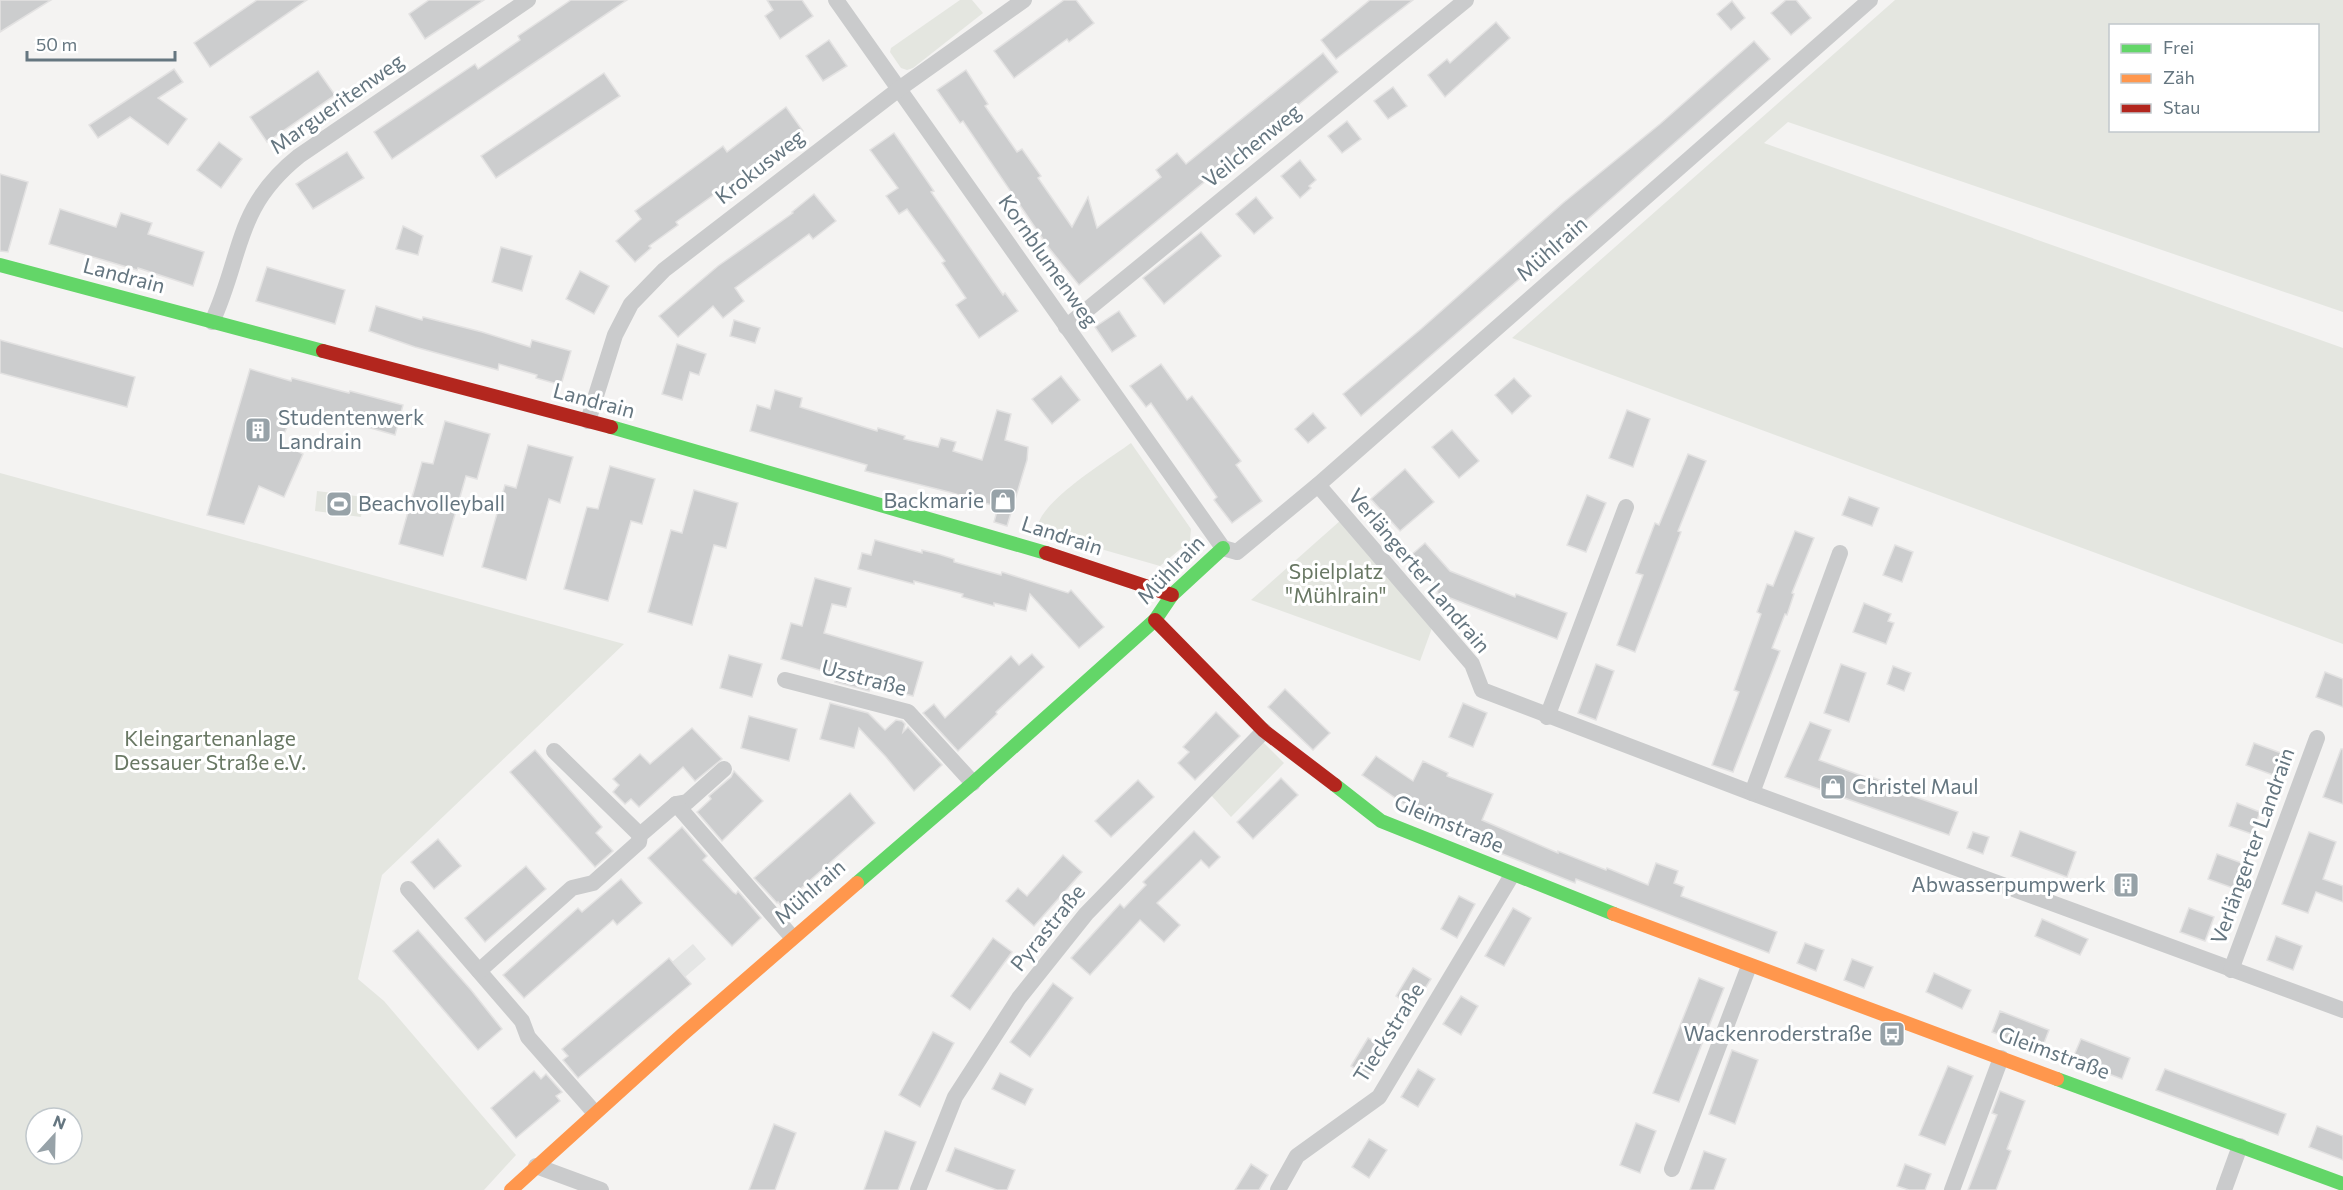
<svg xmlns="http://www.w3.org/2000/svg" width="2343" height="1190" viewBox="0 0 2343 1190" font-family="Commissioner,sans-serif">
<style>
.built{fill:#e4e5e4}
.green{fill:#e4e6e0;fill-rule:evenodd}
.building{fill:#cccdce;stroke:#e3e2e2;stroke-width:1.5}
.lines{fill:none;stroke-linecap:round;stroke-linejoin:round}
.street{stroke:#cacbcc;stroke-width:16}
.fast{stroke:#63d668;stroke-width:14}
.slow{stroke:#ff974d;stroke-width:14}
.jam{stroke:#b3261e;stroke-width:14}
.labels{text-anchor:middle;stroke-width:6;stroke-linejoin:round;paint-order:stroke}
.street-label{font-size:21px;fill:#657680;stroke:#fff}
.poi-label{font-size:21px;fill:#657680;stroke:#fff;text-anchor:start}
.park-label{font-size:21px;fill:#697864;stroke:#fff}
</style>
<rect width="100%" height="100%" fill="#f4f3f2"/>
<!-- built -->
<polygon class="built" points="693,944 706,959 685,977 672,962"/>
<!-- green -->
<g class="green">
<polygon points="960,0 972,0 983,13 913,68 907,70 901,68 890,52 891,48"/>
<path d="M1895,0H2343V312L1788,122L1764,143L2343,348V644L1512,338ZM2110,26H2318V130H2110Z"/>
<path d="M1131,443L1191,529L1190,541L1160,566L1038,531C1032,506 1111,458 1131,443Z"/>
<path d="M0,473L624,644L382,875L358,979L384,1001L516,1155L484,1190H0ZM36,1118H72V1154H36Z"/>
<polygon points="317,491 364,497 361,517 315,511"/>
<polygon points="1341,520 1432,628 1420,661 1251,600"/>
<polygon points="1263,742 1284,763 1231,817 1210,794"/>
</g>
<!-- building -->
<g class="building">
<polygon points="0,0 51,0 0,32"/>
<polygon points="257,0 307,0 210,67 194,43"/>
<polygon points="429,0 484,0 425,39 409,14"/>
<polygon points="571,0 627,0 392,159 374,132 475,64 478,69 520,40 518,36"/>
<polygon points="767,0 802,0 813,16 780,39 765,16 773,10"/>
<polygon points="1064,0 1076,0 1094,23 1069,42 1067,39 1014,78 994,51"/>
<polygon points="1370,0 1413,0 1336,59 1321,40"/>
<polygon points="1786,0 1796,0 1811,18 1791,35 1771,13"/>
<polygon points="1732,1 1745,18 1731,30 1717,14"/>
<polygon points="1496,22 1510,38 1445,97 1428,75 1447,59 1450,63"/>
<polygon points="829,40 847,66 823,81 806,56"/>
<polygon points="1754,41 1770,59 1539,262 1361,416 1343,394 1421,329 1563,203 1660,124"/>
<polygon points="1323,53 1338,72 1079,285 1049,248 963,121 960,123 937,90 966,70 988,104 985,106 1017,152 1022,149 1041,176 1038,178 1072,227 1088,197 1097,228 1161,177 1156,170 1177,153 1186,164"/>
<polygon points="174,69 183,82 158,98 187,119 168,145 130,117 98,138 89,125"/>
<polygon points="318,71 335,95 267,142 250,117"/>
<polygon points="604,73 620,96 496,178 481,156"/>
<polygon points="1393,87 1407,106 1388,119 1374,101"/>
<polygon points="786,107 803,131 676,222 678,225 649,246 651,248 635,262 616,241 641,219 635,211 723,146 727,152"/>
<polygon points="1347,121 1361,139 1342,153 1328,136"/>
<polygon points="894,133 934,191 931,192 1003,295 1005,293 1018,311 979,338 956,305 966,298 942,263 945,261 907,209 899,214 886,196 898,188 870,150"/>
<polygon points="219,142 242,159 221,188 197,170"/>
<polygon points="347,152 364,178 313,209 296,184"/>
<polygon points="1300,160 1316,180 1309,186 1311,188 1300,198 1281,176"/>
<polygon points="0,174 28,182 8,252 0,251"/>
<polygon points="814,194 836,221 813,239 809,234 735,288 744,301 723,318 713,306 678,337 659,316 718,266 793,213 792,212"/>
<polygon points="1256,197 1273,218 1254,234 1236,214"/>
<polygon points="60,209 116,227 121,213 152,223 148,234 204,252 193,286 138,268 137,270 49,244"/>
<polygon points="403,226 423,236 418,255 396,249"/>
<polygon points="1201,232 1221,256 1164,304 1143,278"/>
<polygon points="501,247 532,256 522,291 492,282"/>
<polygon points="267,267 345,290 335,324 256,301"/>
<polygon points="580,271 609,286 594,314 566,299"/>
<polygon points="376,306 422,320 423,317 482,332 530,347 532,340 571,351 561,385 536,378 537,375 499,364 498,370 415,347 369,331"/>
<polygon points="1119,311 1136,336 1112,352 1095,327"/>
<polygon points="734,320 760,328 755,343 730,336"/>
<polygon points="0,340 135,377 127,407 0,373"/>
<polygon points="677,344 706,354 699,375 690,372 682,400 662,394"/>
<polygon points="1161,364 1187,400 1192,396 1220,433 1241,461 1236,465 1262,501 1232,523 1214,500 1217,497 1151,403 1146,407 1130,386"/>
<polygon points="250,369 291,381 292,378 349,393 350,391 403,405 395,435 339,419 337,425 294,413 280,442 303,454 284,497 259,486 244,524 207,515"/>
<polygon points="1061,376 1080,400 1052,424 1032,399"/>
<polygon points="1514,378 1531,396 1512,414 1495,395"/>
<polygon points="775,390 802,398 800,407 877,431 878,428 905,436 904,439 938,447 941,438 956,442 953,451 982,460 997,410 1011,414 1005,440 1028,447 1027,460 1007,526 994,522 998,507 949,492 865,471 867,465 750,431 757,405 770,409"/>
<polygon points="1627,410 1650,419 1633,467 1609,458"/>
<polygon points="1313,413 1326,428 1308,443 1295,429"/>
<polygon points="445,421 490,434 477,479 466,476 443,556 399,544 422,462 433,464"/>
<polygon points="1452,430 1479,461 1459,478 1432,447"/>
<polygon points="528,445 573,457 560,503 549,499 526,580 482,567 505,485 516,488"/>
<polygon points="1688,454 1706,461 1678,531 1681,532 1635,652 1617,645 1643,575 1636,573 1655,523 1659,525"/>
<polygon points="610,466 655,479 642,524 631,521 608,601 564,589 587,507 598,509"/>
<polygon points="1405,469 1434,502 1400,531 1371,499"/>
<polygon points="694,490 738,503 726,548 714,545 692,625 648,612 671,530 682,533"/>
<polygon points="1587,495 1606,503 1586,552 1567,545"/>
<polygon points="1849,497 1879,508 1872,526 1842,515"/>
<polygon points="1795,531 1814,538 1792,593 1794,594 1787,615 1785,614 1772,648 1780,651 1733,772 1712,765 1739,692 1734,690 1761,614 1757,612 1767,584 1773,586"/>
<polygon points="875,540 922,553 922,550 938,554 954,559 954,562 1001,575 1002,572 1068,593 1071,590 1104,627 1079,648 1030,594 1026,611 994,603 994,606 962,597 963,594 914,581 914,584 858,569 862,553 871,555"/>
<polygon points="1425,543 1450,571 1515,597 1516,594 1567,613 1557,639 1437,593 1438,590 1410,556"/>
<polygon points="1895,545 1913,552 1902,582 1883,575"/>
<polygon points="815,578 851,588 846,607 832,604 824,633 923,662 913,696 871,685 869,691 835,682 837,675 781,659 791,623 802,626"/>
<polygon points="1864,603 1891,614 1888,621 1894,623 1886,644 1853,632"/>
<polygon points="1032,654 1044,667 996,712 997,714 958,751 923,713 934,704 945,718 1011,656 1019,665"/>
<polygon points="729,655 762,664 752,697 720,688"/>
<polygon points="1596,664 1614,671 1596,720 1578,713"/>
<polygon points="1841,664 1866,673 1849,722 1824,713"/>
<polygon points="1893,666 1911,673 1904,691 1887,684"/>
<polygon points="2325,672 2343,679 2343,707 2316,697"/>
<polygon points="1285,689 1330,733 1313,750 1268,707"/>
<polygon points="830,703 868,713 885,730 896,720 902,721 905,724 903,732 908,727 942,765 914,791 886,757 859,728 854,748 820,739"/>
<polygon points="1463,703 1487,713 1473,747 1449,737"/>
<polygon points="1216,712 1240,736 1195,780 1178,763 1189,752 1183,747"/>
<polygon points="749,716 797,729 789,761 741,748"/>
<polygon points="1810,722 1831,730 1819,760 1868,778 1869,776 1895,786 1893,789 1958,812 1949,835 1785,777"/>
<polygon points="692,728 722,759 695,781 683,767 639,807 631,799 625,804 613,792 619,785 613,779 640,754 650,764"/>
<polygon points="2254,743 2281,753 2273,775 2246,765"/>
<polygon points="2341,749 2343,749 2343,804 2323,797"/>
<polygon points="535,750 602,827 596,833 613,851 595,867 510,772"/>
<polygon points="1376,756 1413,781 1423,761 1448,773 1447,776 1493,794 1482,820 1558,853 1558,851 1606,870 1607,868 1648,885 1656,863 1678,871 1674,883 1684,887 1681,896 1777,932 1769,953 1576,879 1575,883 1500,853 1501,849 1449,828 1407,806 1362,775"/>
<polygon points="734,771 763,801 722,841 697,812 711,799 709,796 731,777"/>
<polygon points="1281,778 1298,795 1253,839 1237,822"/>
<polygon points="1138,780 1154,797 1111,837 1095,821"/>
<polygon points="850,793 875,823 781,906 778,902 777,903 754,878"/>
<polygon points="2237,803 2260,812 2252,834 2229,826"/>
<polygon points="682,827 707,856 703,860 733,892 736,894 738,891 761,918 732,946 648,858"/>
<polygon points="1194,831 1220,857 1209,868 1201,860 1157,903 1180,925 1164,942 1140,920 1090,975 1071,958 1120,904 1124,908 1146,885 1143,882"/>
<polygon points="2020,831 2076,852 2067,877 2011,856"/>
<polygon points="1973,832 1989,837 1983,854 1967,848"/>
<polygon points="2309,832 2336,842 2323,879 2343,886 2343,902 2316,892 2308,913 2282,904"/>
<polygon points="438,839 461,866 434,889 411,862"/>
<polygon points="2217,854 2242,863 2233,888 2208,879"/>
<polygon points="1063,855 1082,872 1034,926 1006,901 1018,888 1027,896"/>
<polygon points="526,866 546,889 485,942 465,918"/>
<polygon points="2119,873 2138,880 2132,897 2113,890"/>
<polygon points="621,879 642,903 617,925 613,920 524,998 503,975 578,908 582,912"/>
<polygon points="1459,896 1475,904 1457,938 1441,929"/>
<polygon points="1513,908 1531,918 1504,966 1485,956"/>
<polygon points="2189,908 2214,917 2205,941 2180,932"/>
<polygon points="2042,919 2088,939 2080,955 2035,936"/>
<polygon points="418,930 471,990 502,1029 478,1050 393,951"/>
<polygon points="2276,936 2302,946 2293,970 2267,960"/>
<polygon points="993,938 1012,952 970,1010 951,996"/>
<polygon points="1805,943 1824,950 1816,971 1797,963"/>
<polygon points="669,958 691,984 578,1078 563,1060 568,1056 562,1049"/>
<polygon points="1852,959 1873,967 1864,988 1844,980"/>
<polygon points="1413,968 1431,979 1413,1007 1396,996"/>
<polygon points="1934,973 1971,990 1962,1009 1926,992"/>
<polygon points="1699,978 1724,988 1679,1102 1653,1093"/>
<polygon points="1053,983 1073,998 1030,1057 1010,1042"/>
<polygon points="1461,996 1478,1006 1461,1035 1443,1024"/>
<polygon points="2000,1011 2049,1030 2041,1051 1992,1032"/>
<polygon points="933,1032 954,1043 920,1107 899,1095"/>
<polygon points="1368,1038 1386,1048 1369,1077 1351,1066"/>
<polygon points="2081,1039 2130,1058 2122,1079 2072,1060"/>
<polygon points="1732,1050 1758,1060 1735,1124 1709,1114"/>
<polygon points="1948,1066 1973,1076 1945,1145 1919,1135"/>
<polygon points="1418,1069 1435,1079 1418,1107 1401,1097"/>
<polygon points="2165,1069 2286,1114 2278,1135 2156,1090"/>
<polygon points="534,1071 541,1079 546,1074 562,1092 556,1096 560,1101 516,1138 491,1108"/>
<polygon points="1000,1073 1033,1089 1025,1105 992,1089"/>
<polygon points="2000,1091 2025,1101 2007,1149 2011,1151 1996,1190 1968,1190 1997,1115 1992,1113"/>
<polygon points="1636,1123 1656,1131 1640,1173 1620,1165"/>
<polygon points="774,1124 796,1133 780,1176 775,1190 749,1190"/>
<polygon points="2317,1126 2343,1136 2343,1160 2309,1147"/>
<polygon points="885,1131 916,1142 898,1190 864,1190"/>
<polygon points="1369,1139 1387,1150 1369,1178 1352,1167"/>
<polygon points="955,1148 1015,1170 1007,1190 997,1190 946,1171"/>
<polygon points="1704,1151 1726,1159 1714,1190 1690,1190"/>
<polygon points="1251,1164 1268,1175 1259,1190 1235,1190"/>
<polygon points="1905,1164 1931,1174 1925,1190 1909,1190 1897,1186"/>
</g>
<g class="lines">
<!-- street -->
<g class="street">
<polyline points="836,0 1223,548 1237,552 1318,485 1870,0"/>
<path d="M212,322C243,255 234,208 299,156L528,0"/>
<polyline points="1066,327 1466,0"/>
<polyline points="588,421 615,335 631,304 664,270 899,89 1024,0"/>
<polyline points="1318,485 1472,664 1482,690 1752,793 2343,1010"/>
<polyline points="785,680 908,712 973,783"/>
<polyline points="1547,717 1626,507"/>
<polyline points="554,751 640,835"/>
<polyline points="1752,793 1840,553"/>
<polyline points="676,804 687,802 724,769"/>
<polyline points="408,889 522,1021 528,1037 594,1112"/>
<polyline points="2231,970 2317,738"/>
<polyline points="479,971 572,888 593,883 639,842 640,835 676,804 792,937"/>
<polyline points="536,1166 601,1190"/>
<polyline points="1672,1169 1749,966"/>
<polyline points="918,1190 955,1097 1019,998 1086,914 1264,731"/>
<polyline points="1278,1190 1297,1156 1379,1097 1512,875"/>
<polyline points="1952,1190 2001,1058"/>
<polyline points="2224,1190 2240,1146"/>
</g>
<!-- fast -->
<g class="fast">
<polyline points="0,265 323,351"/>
<polyline points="611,427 1046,553"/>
<polyline points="1335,785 1381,821 1614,914"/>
<polyline points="857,883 973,783 1155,620 1172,595 1223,548"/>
<polyline points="2057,1079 2343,1184"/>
</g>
<!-- slow -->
<g class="slow">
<polyline points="1614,914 2057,1079"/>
<polyline points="511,1190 682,1035 857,883"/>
</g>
<!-- jam -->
<g class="jam">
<polyline points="323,351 611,427"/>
<polyline points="1046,553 1172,595"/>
<polyline points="1155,620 1264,731 1335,785"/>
</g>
</g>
<!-- icons -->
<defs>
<symbol id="building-square" viewBox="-11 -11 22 22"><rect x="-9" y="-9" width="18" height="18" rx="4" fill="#97a2a8" stroke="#fff"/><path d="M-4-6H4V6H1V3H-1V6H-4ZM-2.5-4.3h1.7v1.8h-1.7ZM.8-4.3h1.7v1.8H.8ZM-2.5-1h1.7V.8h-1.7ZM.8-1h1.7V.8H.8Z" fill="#fff"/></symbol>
<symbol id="shop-square" viewBox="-11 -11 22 22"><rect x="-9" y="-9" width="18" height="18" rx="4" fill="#97a2a8" stroke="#fff"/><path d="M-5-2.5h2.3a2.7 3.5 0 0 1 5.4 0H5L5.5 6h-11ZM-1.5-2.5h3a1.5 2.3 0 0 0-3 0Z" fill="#fff"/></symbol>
<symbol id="stadium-square" viewBox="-11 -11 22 22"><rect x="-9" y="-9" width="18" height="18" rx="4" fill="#97a2a8" stroke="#fff"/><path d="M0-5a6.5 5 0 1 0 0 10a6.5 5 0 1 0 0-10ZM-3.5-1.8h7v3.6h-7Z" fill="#fff"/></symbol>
<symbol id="bus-square" viewBox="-11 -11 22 22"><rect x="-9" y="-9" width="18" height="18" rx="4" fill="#97a2a8" stroke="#fff"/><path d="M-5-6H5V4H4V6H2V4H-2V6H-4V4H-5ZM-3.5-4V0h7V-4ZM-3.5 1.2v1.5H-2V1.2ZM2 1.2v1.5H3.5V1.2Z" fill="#fff"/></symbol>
</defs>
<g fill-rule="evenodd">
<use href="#building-square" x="243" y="415" width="30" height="30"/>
<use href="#shop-square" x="988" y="486" width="30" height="30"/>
<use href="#stadium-square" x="324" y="489" width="30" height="30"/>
<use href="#shop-square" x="1818" y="772" width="30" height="30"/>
<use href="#building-square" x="2111" y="870" width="30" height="30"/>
<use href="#bus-square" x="1877" y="1019" width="30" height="30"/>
</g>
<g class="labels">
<!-- street labels -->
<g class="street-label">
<text transform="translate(337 104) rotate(-35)" y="7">Margueritenweg</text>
<text transform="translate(1252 146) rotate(-39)" y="7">Veilchenweg</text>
<text transform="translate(760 167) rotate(-38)" y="7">Krokusweg</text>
<text transform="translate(1552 249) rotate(-41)" y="7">Mühlrain</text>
<text transform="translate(1048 261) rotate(55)" y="7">Kornblumenweg</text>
<text transform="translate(124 276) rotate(15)" y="7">Landrain</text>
<text transform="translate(594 401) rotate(15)" y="7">Landrain</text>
<text transform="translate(1062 536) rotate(18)" y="7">Landrain</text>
<text transform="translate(1171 570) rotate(-46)" y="7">Mühlrain</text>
<text transform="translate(1419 571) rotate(50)" y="7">Verlängerter Landrain</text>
<text transform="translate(864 678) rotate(15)" y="7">Uzstraße</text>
<text transform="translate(1449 824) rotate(23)" y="7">Gleimstraße</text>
<text transform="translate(2253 846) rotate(-70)" y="7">Verlängerter Landrain</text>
<text transform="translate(810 892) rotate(-41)" y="7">Mühlrain</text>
<text transform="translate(1048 928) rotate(-51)" y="7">Pyrastraße</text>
<text transform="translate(1389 1033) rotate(-58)" y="7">Tieckstraße</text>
<text transform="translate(2054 1053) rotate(20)" y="7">Gleimstraße</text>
</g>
<!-- poi labels -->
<g class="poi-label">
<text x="278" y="425">Studentenwerk<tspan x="278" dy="24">Landrain</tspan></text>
<text x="984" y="508" text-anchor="end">Backmarie</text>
<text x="358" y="511">Beachvolleyball</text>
<text x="1852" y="794">Christel Maul</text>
<text x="2106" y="892" text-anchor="end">Abwasserpumpwerk</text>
<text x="1872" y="1041" text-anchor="end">Wackenroderstraße</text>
</g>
<!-- park labels -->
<g class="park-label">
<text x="1336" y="579">Spielplatz<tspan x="1336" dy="24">"Mühlrain"</tspan></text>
<text x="210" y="746">Kleingartenanlage<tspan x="210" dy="24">Dessauer Straße e.V.</tspan></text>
</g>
</g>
<!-- legend -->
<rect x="2109" y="24" width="210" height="108" fill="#ffffff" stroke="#c1c8cc" stroke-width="1.5"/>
<rect x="2121" y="44" width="30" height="9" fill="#63d668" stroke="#c1c8cc" stroke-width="1.5"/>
<text x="2163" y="54" font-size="18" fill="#657680">Frei</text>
<rect x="2121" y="74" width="30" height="9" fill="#ff974d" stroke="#c1c8cc" stroke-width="1.5"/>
<text x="2163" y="84" font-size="18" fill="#657680">Zäh</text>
<rect x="2121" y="104" width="30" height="9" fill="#b3261e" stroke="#c1c8cc" stroke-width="1.5"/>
<text x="2163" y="114" font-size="18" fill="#657680">Stau</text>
<!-- north arrow -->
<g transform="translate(54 1136) rotate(22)"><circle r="28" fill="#ffffff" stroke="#c1c8cc" stroke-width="1.5"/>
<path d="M0-4.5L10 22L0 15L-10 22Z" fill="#97a2a8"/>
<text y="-9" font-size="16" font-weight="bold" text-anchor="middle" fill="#657680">N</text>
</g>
<!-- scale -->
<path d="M27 51v9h148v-9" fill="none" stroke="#657680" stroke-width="3"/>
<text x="36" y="51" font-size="18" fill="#657680" stroke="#ffffff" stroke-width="4.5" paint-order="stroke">50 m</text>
</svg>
